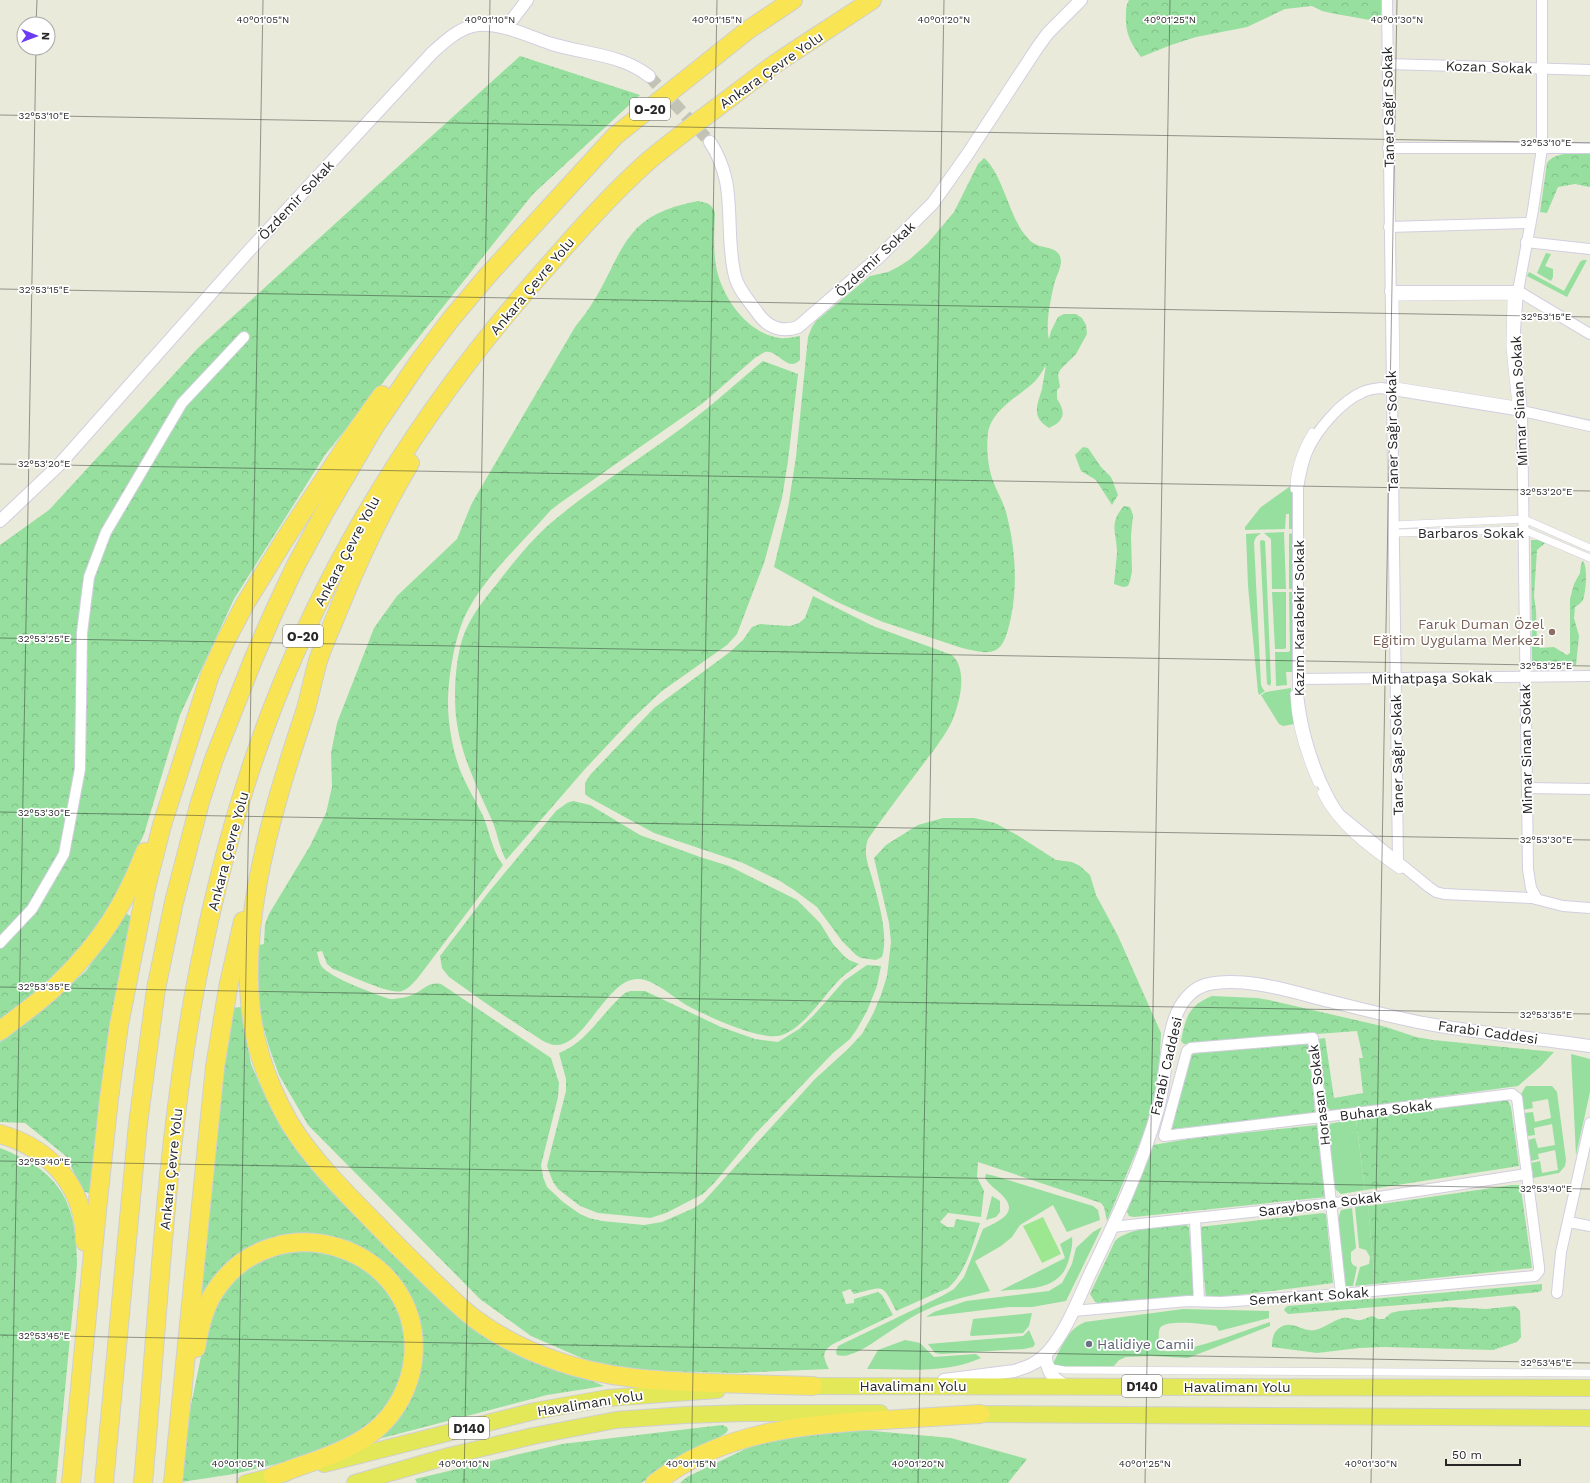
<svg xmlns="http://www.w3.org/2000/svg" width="1590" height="1483" viewBox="0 0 1590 1483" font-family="'Work Sans',sans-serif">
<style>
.grass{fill:#96df9e}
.forest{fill:url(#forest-crowns)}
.pitch{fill:#9de791}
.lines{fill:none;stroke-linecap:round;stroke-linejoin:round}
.tertiary-tunnel{stroke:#c2c3b5;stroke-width:12;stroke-dasharray:12 6;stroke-linecap:butt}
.pedestrian-casing{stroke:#d3cee0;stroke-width:8}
.minor-casing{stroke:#d3cee0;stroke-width:12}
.tertiary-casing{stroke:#d3cee0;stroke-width:14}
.trunk-casing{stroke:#cfcfcf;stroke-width:18}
.motorway-casing{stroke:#cfcfcf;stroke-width:20}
.pedestrian{stroke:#fff;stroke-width:7}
.minor{stroke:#fff;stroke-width:10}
.tertiary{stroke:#fff;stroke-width:12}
.trunk{stroke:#e3e858;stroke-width:16}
.motorway{stroke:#f9e554;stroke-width:18}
.ticks{fill:none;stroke:#272727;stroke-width:1;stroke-opacity:0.45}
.education-dot{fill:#8d6e63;stroke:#fff;stroke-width:1.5}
.worship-dot{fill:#6b7280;stroke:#fff;stroke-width:1.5}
.labels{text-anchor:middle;stroke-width:3.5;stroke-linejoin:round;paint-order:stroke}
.shield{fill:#fff;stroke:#686868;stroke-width:1}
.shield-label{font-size:13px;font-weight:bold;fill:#272727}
.street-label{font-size:14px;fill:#272727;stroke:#fff}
.education-label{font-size:14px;fill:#785e54;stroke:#fff;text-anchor:end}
.worship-label{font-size:14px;fill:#5b616d;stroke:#fff;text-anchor:start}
.ticks-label{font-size:10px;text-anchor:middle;fill:#272727;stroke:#fff;stroke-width:3.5;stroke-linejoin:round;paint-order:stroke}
</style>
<defs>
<pattern id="forest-crowns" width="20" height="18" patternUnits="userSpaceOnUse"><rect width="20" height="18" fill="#96df9e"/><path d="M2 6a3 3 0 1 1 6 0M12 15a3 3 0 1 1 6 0" fill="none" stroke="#81bf88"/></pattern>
</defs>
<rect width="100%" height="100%" fill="#e9ead9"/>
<!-- grass -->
<g class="grass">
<polygon points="1546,253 1551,254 1545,266 1553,269 1553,277 1551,281 1537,273"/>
<polygon points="1583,260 1587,260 1567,297 1527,276 1529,272 1564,291 1580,262"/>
<polygon points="1292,485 1293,529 1289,529 1289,514 1286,514 1285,529 1245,530 1245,527 1261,507"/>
<polygon points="1284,532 1286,589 1272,589 1271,539 1264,533"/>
<polygon points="1261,533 1256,537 1254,542 1261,685 1263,689 1265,691 1259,695 1258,692 1248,586 1246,534"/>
<polygon points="1293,533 1293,589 1289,589 1289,534"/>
<polygon points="1262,540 1265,541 1266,560 1271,683 1270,686 1267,684 1260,541"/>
<polygon points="1272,592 1286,592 1286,648 1284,649 1275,649"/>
<polygon points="1289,592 1293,592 1293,672 1286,672 1287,685 1276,686 1275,652 1288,652 1290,651"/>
<polygon points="1291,688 1294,724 1283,726 1279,724 1261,695 1266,692"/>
<polygon points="1571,1054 1590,1059 1590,1092 1576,1155"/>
<polygon points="1526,1086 1552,1086 1557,1092 1566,1160 1565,1166 1559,1173 1533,1178 1531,1163 1540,1161 1542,1173 1558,1170 1555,1150 1538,1154 1539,1159 1531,1161 1528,1140 1535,1138 1538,1148 1555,1145 1552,1124 1534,1128 1535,1135 1527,1136 1524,1113 1533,1112 1535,1122 1551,1118 1548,1099 1532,1102 1533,1108 1523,1110 1521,1094"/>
<polygon points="1356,1119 1365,1190 1341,1194 1335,1189 1333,1184 1328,1124"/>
<path d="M986,1174L995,1176L1093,1206L1098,1210L1100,1220L1067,1232L1053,1205L1020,1225L1012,1237L1001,1246L975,1261L990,1291C970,1296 948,1300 928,1309C913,1315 900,1325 886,1334C875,1341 851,1360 837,1355L836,1352L838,1346L942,1296L954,1289L964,1277L983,1229C999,1221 1021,1213 1001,1194C995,1188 989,1185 985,1178Z"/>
<polygon points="992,1196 1000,1201 1000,1212 996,1217 986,1220"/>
<polygon points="1368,1205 1375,1284 1355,1286 1360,1267 1369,1264 1370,1257 1366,1250 1359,1248 1355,1207"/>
<polygon points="1352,1208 1356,1248 1351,1252 1351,1261 1353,1265 1357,1267 1353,1286 1345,1286 1337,1222 1341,1210"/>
<polygon points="1102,1227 1066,1301 1032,1307 1009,1307 926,1317 934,1312 966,1301 1049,1291 1062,1283 1072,1264 1076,1248 1093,1232"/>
<path d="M1072,1237C1073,1244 1071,1252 1069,1259C1061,1292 1027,1288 1000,1291L1065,1258L1060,1244Z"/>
<path d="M1183,1309L1269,1311V1318L1219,1331L1216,1326C1206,1324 1166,1319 1160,1328C1157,1333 1160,1344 1161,1350C1176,1358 1251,1328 1270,1322V1326L1188,1358L1151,1356L1126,1357L1119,1360L1113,1367L1052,1366C1061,1349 1066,1330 1085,1322Z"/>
<polygon points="1032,1313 1029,1326 1023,1333 971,1336 970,1335 973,1319"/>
<polygon points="1029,1330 1035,1344 1033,1347 1024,1349 941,1354 935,1353 928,1344 1023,1336"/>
<path d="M905,1340L920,1343L934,1357L976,1354L981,1358C947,1374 904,1369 867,1369L878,1350Z"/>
</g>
<!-- forest -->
<g class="forest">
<path d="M1129,0H1382L1381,22L1336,14L1322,11L1312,6L1285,9L1247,27L1196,37L1171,45L1141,57C1131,44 1125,33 1126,16C1126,10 1126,5 1129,0Z"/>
<polygon points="520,56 640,95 533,194 325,455 234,599 180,715 144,834 103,922 42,989 0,1020 0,545 49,510 198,348"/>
<path d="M1590,153V187L1575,184L1558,187L1547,213L1540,212L1547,163C1555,151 1577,153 1590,153Z"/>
<path d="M984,158C1001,172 1008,210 1022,231C1026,236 1029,241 1035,244C1044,249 1060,246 1061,261C1061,268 1057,275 1055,281C1051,297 1045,324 1049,339L1051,331L1058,317L1064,314H1076L1082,318L1086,325L1087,334L1076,354L1060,370L1058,375L1060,387L1057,390V399C1066,412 1065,421 1049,428C1031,417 1037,406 1042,389C1043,382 1045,372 1046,365C1042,372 1038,379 1032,384C1016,398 992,410 988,433C986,449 988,467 993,481C997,492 1003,501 1006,512C1015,546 1018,583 1011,617C1003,655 996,657 959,647L883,622L857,611L835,601L774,567L788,508L796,457L808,337L812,327L816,321L870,276L888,272L898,267L909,260L928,243L954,212L978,164Z"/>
<path d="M698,201C708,203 712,204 715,213C714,232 713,253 717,271C724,300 748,333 779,338C786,339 793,337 800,336V360C787,373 778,349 765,352C762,353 759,356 756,357L703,403L560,503L551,510C523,542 488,573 468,610C455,633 448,677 448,704C448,721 452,747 458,764C463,780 472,794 480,810C490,828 490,848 503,865L417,979C412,984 408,989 402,991C389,995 348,974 333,969L327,964L322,951L317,952C318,956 319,963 322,967C331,978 375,994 390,999C400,999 409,997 418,992C426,987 430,982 441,984L551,1058L559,1083L558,1097L541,1165L543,1177L547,1187L563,1202L580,1214L589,1218L602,1221L644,1225L662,1222L694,1208L703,1202L815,1079L848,1049L862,1034L873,1014L881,995L887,976L891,942L889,923L874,858L886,845L918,825L943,818H974L995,823L1017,835L1056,860L1072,862L1080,866L1090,875L1096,895L1118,936L1161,1033L1159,1075L1146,1128L1107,1221L1104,1207L1101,1203L978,1162L977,1177L984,1191L981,1217L948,1213L940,1222L947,1227H954L956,1219L980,1223C973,1245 966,1272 948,1288L896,1311C882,1282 884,1287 854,1294L850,1289L842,1292L846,1304L854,1303V1299L878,1292L882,1295L893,1315L833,1344C821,1352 823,1357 829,1369L734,1373L662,1371L600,1366L531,1336L480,1299L308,1125L279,1075L269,1047L261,1019L257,992L255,946L264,944L265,924L269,914L310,846L326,813L332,787L331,753L337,723L374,628L397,596L457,539L472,503L575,327C581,319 588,311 593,302C609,278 617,249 637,228C653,212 677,205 698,201Z"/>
<path d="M763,361L798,374L788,461L782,498L764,563L737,634L727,645L662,691L630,721L585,769L506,860C499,847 497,831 491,818C477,787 462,757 457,724C453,699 455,661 463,637C470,617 483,601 496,585C513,563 531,540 552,522C591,489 634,463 675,433C706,411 734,385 763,361Z"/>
<polygon points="1083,447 1088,448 1101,467 1111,477 1118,495 1112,505 1096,480 1081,471 1075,455"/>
<path d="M1124,506L1130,507L1133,515L1131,536L1132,571L1130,581L1128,586L1123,587L1114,584C1115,574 1116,563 1117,553C1117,532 1108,524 1124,506Z"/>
<path d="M1531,540H1544L1545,543L1537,550L1534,596L1536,610L1537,644L1540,648L1554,647L1567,655L1570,653V599L1574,584L1580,573L1581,564L1583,561C1588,568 1586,592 1583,600C1581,603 1578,605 1575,607L1574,618L1579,636L1576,665L1532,666Z"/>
<path d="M813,596L873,626L952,655C968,670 960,701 953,719C944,739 928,757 915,775C899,796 883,817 868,839C863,854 868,864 872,878C878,899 889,936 882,957L876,960L861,958L856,955L842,941L817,907L794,890L780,881L743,863L654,833L590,798L585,794V783L590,775L654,708L730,652L743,640L752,627L760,624L790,626L799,623L805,618Z"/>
<path d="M573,801L590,805L640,835L700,857L729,866L797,900L820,923L833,944L844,956L849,960L859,964C853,969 846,973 840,979C824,995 804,1028 782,1035C762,1042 707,1016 688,1006C674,998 654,979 638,979C607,978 585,1046 556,1045C547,1045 539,1038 531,1033C503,1016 476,996 449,977L442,968L440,956L488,893L556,811L567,803Z"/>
<polygon points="126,913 134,919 93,1194 82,1191 67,1157 25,1123 0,1122 0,1042 30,1020 86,971"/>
<path d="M867,965L881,966L877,986L867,1011L857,1029L850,1039L833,1053L756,1133L715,1182L703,1194L666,1213L650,1218L598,1213L580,1206L558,1189L553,1182L547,1166L566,1091V1079L559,1053C588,1042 602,1012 625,993L630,991H645L721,1027L755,1039L778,1042L799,1029L813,1016L844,981Z"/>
<path d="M1212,996L1257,998L1269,1000L1386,1027L1416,1037L1433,1040L1554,1052L1541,1066L1518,1086L1331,1111L1326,1106L1318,1039L1325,1038L1334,1098L1363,1093L1359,1058H1363L1357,1031L1184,1044L1181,1041C1186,1017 1188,1006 1212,996Z"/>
<polygon points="241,1007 243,1022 251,1064 260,1085 281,1127 312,1170 351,1212 388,1250 492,1339 604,1386 547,1395 367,1442 416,1374 397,1279 371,1253 350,1241 321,1234 294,1234 274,1240 206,1297 195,1302 230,1008"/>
<polygon points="1309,1043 1315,1114 1172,1129 1190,1057 1193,1054 1202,1052"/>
<polygon points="1501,1100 1508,1101 1511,1107 1519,1166 1365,1190 1356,1119"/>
<polygon points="1318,1125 1326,1197 1134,1217 1129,1216 1127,1212 1153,1145 1194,1138"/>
<path d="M0,1148C61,1172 76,1201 77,1265L56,1483H0Z"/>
<polygon points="1512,1185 1519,1185 1521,1189 1532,1268 1375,1284 1368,1206"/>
<polygon points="1323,1213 1326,1214 1333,1283 1209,1299 1206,1298 1199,1227"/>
<path d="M1186,1225L1189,1227L1194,1296L1103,1305L1095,1302L1090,1294L1115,1241C1129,1227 1166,1226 1186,1225Z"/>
<polygon points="317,1249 359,1263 398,1301 408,1364 379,1423 306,1457 234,1474 181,1482 191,1405 204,1342 213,1314 221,1297 243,1272 274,1255"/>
<polygon points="1542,1284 1542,1290 1539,1292 1426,1303 1288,1314 1284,1310 1286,1307 1288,1306"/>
<path d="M1515,1306L1520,1311L1521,1337L1517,1342L1493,1350L1384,1347L1359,1348L1317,1353L1272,1347C1272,1340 1273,1334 1277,1330C1290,1317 1302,1333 1315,1330C1325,1328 1333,1320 1343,1318C1350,1317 1355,1321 1361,1320C1369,1318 1371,1313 1378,1319H1384L1391,1313L1399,1311L1449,1307L1486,1309Z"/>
<polygon points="722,1425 727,1427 728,1430 726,1433 641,1483 417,1483 415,1479 562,1444"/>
<polygon points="851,1429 951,1438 1027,1459 1008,1483 680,1483 687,1477 770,1437"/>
</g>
<!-- pitch -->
<polygon class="pitch" points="1043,1217 1061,1254 1042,1263 1023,1226"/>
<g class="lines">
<!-- tertiary-tunnel -->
<polyline class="tertiary-tunnel" points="649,76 710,142"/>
<defs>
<g id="pedestrian">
<polygon points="1509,296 1511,299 1510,348 1516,405 1396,386 1395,297"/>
<path d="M1294,489C1294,468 1301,450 1312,432L1317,435"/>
<polyline points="1394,525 1524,519 1590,548"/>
<polyline points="1394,533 1524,530 1590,558"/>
<path d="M1294,694C1295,726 1304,754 1317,783"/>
<path d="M1321,793C1337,826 1369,849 1399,870L1406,868"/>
<polyline points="1050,1364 1052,1368 1064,1370 1590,1373"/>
</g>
<g id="minor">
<polyline points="1387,0 1398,861"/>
<polyline points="1387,64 1590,70"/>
<polyline points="1388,148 1590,148"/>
<polyline points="1389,227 1530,223"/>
<polyline points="1526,242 1590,249"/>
<polyline points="1390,291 1518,291 1590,334"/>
<path d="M1590,426L1522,411L1381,388C1375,389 1368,389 1363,392C1341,401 1316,431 1307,452C1302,464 1300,476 1298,488V695C1302,727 1308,750 1320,779C1326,792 1331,804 1340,815L1429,887L1436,892L1444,894L1532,898L1563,906L1590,908"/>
<polyline points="1298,679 1590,676"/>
<polyline points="1527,788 1590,789"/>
<polyline points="1537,899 1531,888 1528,869 1522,411 1515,348 1515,330 1518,291 1533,210 1542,148 1542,0"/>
<polyline points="0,943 32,909 64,854 80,769 82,633 89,577 106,532 182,403 244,337"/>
<polyline points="1195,1219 1199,1301"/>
<polyline points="1569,1222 1590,1226"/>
<polyline points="1112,1227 1353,1201 1527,1174"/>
<polyline points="1557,1293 1561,1252 1590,1123"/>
<polyline points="1073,1311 1188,1301 1221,1302 1341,1294 1535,1276 1539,1271 1539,1267 1517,1098 1512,1094 1164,1136 1187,1051 1191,1048 1313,1038 1341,1294"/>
</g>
<g id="tertiary">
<polyline points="506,28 527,0"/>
<path d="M710,142C718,154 723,167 726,181C732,212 727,245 735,276C738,289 749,301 757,312C767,327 781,333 798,327L879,257L933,203L967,155L1037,48L1048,33L1081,0"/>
<path d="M0,521L58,466L246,254L432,53C445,41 460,27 478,25C504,23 527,36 552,44C584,54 621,54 649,76"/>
<path d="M1046,1355C1046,1371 1052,1378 1066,1386"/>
<path d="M944,1380L1014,1371C1027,1367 1038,1363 1047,1353C1066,1332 1077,1302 1089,1276C1115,1222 1142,1166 1158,1109C1166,1080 1165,1045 1175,1018C1180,1004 1190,990 1205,985C1243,975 1292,992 1329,1001C1366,1010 1403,1020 1440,1026C1490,1034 1540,1039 1590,1046"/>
</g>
<g id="trunk">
<polyline points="800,1386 1590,1388"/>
<polyline points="967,1414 1590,1418"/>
<polyline points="324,1464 535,1411 608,1398 717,1390"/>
<polyline points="246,1483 286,1473"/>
<polyline points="355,1483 449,1456 533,1436 616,1420 685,1415 745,1413 880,1413"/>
</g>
<g id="motorway">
<path d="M410,463C383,508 360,557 340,606C333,624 324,642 318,661C313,678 310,695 305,712C271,814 228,950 260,1055C267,1078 277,1101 289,1122C313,1162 351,1198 384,1232C399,1248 415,1263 431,1279C445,1292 459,1307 475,1319C499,1337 528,1351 557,1361C607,1379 660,1381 713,1383C746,1384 779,1385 813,1386"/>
<path d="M0,1031C20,1015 43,1000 61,981C101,942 125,904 145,852"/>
<path d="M0,1134C52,1149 85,1188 85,1242"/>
<path d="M196,1348C199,1329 204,1307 215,1291C276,1198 425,1248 413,1360C410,1387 395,1415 373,1432C344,1454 306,1463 273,1476"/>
<polyline points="71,1483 97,1210 109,1099 119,1025 146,888 162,825 210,675 226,640 245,604 285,539 352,437 382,395"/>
<polyline points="104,1483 138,1124 156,989 174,902 200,802 214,759 253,660 272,616 295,567 323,515 375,426 420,360 451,319 489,274 615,136 748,30 793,0"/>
<path d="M143,1483C158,1319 165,1152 195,989C213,893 238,796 274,704C334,550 424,408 533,283C569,242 605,200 646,163C668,144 691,127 715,109C736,94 756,77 778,62C809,41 841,21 872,0"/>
<polyline points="173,1483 215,1067 228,988 243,921"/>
<path d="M655,1483C721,1432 803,1424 883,1420C916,1418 948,1416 980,1414"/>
</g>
</defs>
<!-- pedestrian casing -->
<use href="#pedestrian" class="pedestrian-casing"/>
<!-- minor casing -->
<use href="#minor" class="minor-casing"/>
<!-- tertiary casing -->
<use href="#tertiary" class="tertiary-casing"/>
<!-- trunk casing -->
<use href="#trunk" class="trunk-casing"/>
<!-- motorway casing -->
<use href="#motorway" class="motorway-casing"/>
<!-- pedestrian -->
<use href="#pedestrian" class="pedestrian"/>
<!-- minor -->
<use href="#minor" class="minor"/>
<!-- tertiary -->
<use href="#tertiary" class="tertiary"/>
<!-- trunk -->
<use href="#trunk" class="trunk"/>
<!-- motorway -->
<use href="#motorway" class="motorway"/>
</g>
<!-- ticks -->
<path class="ticks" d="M36,24L37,0M0,115L1590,143M0,289L1590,317M0,464L1590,491M0,638L1590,666M0,812L1590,840M0,987L1590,1014M0,1161L1590,1189M0,1335L1590,1363M11,1483L36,48M237,1483L263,0M464,1483L490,0M691,1483L717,0M918,1483L944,0M1145,1483L1170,0M1371,1483L1397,0"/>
<!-- markers -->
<circle class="education-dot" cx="1552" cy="632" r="4"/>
<circle class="worship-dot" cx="1089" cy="1344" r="4"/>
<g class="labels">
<!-- shield labels -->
<g class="shield">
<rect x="630" y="98" width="40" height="22" rx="3"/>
<rect x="283" y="625" width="40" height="22" rx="3"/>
<rect x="1122" y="1375" width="40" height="22" rx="3"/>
<rect x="449" y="1417" width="40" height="22" rx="3"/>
</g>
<g class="shield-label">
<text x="650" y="114">O-20</text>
<text x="303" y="641">O-20</text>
<text x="1142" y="1391">D140</text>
<text x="469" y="1433">D140</text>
</g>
<!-- street labels -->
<g class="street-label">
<text transform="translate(1489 67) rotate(2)" y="5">Kozan Sokak</text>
<text transform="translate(771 70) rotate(-35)" y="5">Ankara Çevre Yolu</text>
<text transform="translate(1388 107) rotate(-91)" y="5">Taner Sağır Sokak</text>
<text transform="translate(296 200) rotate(-47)" y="5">Özdemir Sokak</text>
<text transform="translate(875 259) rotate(-43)" y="5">Özdemir Sokak</text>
<text transform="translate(532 286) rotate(-50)" y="5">Ankara Çevre Yolu</text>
<text transform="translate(1519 401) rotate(-93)" y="5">Mimar Sinan Sokak</text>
<text transform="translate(1392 431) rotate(-91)" y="5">Taner Sağır Sokak</text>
<text x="1471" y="538">Barbaros Sokak</text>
<text transform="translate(347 551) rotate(-62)" y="5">Ankara Çevre Yolu</text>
<text transform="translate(1299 618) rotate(-90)" y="5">Kazım Karabekir Sokak</text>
<text transform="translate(1432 678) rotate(-1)" y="5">Mithatpaşa Sokak</text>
<text transform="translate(1526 749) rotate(-91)" y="5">Mimar Sinan Sokak</text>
<text transform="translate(1397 755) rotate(-91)" y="5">Taner Sağır Sokak</text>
<text transform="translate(228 851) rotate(-75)" y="5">Ankara Çevre Yolu</text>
<text transform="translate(1488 1032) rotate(8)" y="5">Farabi Caddesi</text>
<text transform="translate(1166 1066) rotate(-77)" y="5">Farabi Caddesi</text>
<text transform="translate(1319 1095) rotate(-97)" y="5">Horasan Sokak</text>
<text transform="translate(1386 1110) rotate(-7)" y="5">Buhara Sokak</text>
<text transform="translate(171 1169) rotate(-84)" y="5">Ankara Çevre Yolu</text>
<text transform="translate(1320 1204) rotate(-7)" y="5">Saraybosna Sokak</text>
<text transform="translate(1309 1296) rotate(-4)" y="5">Semerkant Sokak</text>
<text x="913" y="1391">Havalimanı Yolu</text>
<text x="1237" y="1392">Havalimanı Yolu</text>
<text transform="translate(590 1403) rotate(-9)" y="5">Havalimanı Yolu</text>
</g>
<!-- education labels -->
<g class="education-label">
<text x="1544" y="629">Faruk Duman Özel<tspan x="1544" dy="16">Eğitim Uygulama Merkezi</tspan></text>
</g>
<!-- worship labels -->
<g class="worship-label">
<text x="1097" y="1349">Halidiye Camii</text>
</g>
</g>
<g class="ticks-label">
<text x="263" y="23">40°01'05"N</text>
<text x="490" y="23">40°01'10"N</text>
<text x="717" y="23">40°01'15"N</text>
<text x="944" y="23">40°01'20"N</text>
<text x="1170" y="23">40°01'25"N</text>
<text x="1397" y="23">40°01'30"N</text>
<text x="44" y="119">32°53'10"E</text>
<text x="1546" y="146">32°53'10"E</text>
<text x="44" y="293">32°53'15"E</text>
<text x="1546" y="320">32°53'15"E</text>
<text x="44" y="467">32°53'20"E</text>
<text x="1546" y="495">32°53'20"E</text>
<text x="44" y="642">32°53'25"E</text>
<text x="1546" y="669">32°53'25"E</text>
<text x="44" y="816">32°53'30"E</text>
<text x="1546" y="843">32°53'30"E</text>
<text x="44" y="990">32°53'35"E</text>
<text x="1546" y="1018">32°53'35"E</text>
<text x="44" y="1165">32°53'40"E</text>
<text x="1546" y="1192">32°53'40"E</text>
<text x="44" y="1339">32°53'45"E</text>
<text x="1546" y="1366">32°53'45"E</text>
<text x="238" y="1467">40°01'05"N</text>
<text x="464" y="1467">40°01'10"N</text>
<text x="691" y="1467">40°01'15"N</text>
<text x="918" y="1467">40°01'20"N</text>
<text x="1145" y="1467">40°01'25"N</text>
<text x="1371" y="1467">40°01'30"N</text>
</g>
<!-- north arrow -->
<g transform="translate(36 36) rotate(91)"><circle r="19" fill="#ffffff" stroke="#a9a9a9"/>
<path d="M0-3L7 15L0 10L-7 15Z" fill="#6b3bf4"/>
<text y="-6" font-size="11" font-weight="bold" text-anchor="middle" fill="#272727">N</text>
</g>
<!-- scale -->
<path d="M1446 1459v6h74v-6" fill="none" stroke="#272727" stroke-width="2"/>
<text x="1452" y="1459" font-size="12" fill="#272727" stroke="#ffffff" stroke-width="3" paint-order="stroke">50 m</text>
</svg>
